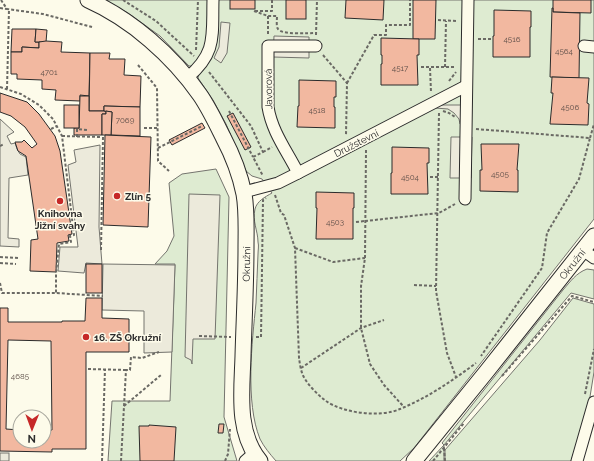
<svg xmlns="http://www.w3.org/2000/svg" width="594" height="461" viewBox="0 0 594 461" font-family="Raleway,sans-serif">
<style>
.green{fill:#deebd1;stroke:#74746e}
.parking{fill:#eceadb;stroke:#74746e}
.building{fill:#f2b8a0;stroke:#2b2b2b;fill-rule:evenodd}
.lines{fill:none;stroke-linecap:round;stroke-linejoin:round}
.street-casing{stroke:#2b2b2b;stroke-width:13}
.secondary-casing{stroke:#2b2b2b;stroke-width:17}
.path{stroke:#6a6964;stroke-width:2;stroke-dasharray:3 2;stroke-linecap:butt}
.street{stroke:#fdfbea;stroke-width:11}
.secondary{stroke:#fdfbea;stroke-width:15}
.poi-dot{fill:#c62828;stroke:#fdfbea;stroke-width:1.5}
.labels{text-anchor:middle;stroke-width:3;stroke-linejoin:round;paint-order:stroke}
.number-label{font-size:8px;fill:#5d4e48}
.street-label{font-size:10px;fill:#2b2b2b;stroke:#fdfbea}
.poi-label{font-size:10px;font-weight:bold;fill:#2b2b2b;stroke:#fdfbea;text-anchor:start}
</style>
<rect width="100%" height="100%" fill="#fdfbea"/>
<!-- green -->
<g class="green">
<path d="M105,0H594V219L414,448L400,461H276C270,454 264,447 260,439C245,402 252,342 256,303C257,287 257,270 258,254C258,250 259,246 258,242C258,231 252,221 255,209C257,201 265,197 272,193L262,179L252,176L246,171L226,124L213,100L198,78L199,73L193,66H189L160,36L128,13Z"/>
<polygon points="216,169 229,197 224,417 237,461 108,461 112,401 170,401 175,264 155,264 167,251 174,236 169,183 182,174"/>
<path d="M587,269L594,270V299L571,293L444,445L442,443L563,290C570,282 576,273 587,269Z"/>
<polygon points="573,298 594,304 594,372 588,409 571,461 445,461 445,450 540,340"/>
<polygon points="444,445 444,461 429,461"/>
</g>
<!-- parking -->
<g class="parking">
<polygon points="221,22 230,23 227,53 221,63 214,58 219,47"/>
<polygon points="274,36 309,37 309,58 273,57"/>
<polygon points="434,105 461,105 462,123 460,124 459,119 454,113 448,109 435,108"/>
<polygon points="0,119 14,132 7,136 11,144 15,143 17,149 20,154 26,157 28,175 9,178 8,238 19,239 19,247 0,246"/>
<polygon points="451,137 472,137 471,178 450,178"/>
<polygon points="100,145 99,227 102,264 86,263 84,273 58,271 60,247 78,247 68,165 76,162 74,150"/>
<polygon points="189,194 220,195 215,339 193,339 192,364 191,360 185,357"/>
<polygon points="103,264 175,265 172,352 144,353 144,311 102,310"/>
<rect x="0" y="453" width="9" height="8"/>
</g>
<!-- building -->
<g class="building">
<rect x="230" y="0" width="25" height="9"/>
<rect x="286" y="0" width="20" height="19"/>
<polygon points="346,0 384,0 383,20 345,18"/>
<polygon points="413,0 436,0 435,39 413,39"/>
<polygon points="553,0 591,0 591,13 553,12"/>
<polygon points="552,8 553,8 553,12 580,13 579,78 550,77"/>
<polygon points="494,10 531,11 531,27 530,27 530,57 493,57 493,36 494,36"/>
<polygon points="12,29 36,29 35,42 39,42 39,48 22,47 22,52 11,52"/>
<polygon points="36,29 47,30 46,42 35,42"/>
<polygon points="381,38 419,39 419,55 417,55 418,85 381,85 381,64 382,64 382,55 381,55"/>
<polygon points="46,41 62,42 61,52 90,53 89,96 80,95 80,101 55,100 56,90 42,89 42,80 17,79 17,74 11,74 11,52 22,52 22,47 39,48 39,42"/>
<polygon points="90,53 110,53 109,59 125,59 124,75 141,76 140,107 104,106 104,111 89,111"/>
<polygon points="552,77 589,78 587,103 589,104 588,125 550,124 553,93 551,93"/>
<polygon points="299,80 336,81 336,97 334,97 334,107 335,107 335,128 297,127 298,106 299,106"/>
<polygon points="0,93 27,102 39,114 55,136 60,151 72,234 68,235 69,241 57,243 56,272 30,271 31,240 38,239 26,156 18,151 15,142 22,142 24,140 32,148 37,144 25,127 11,116 0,112"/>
<polygon points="80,96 89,96 89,111 106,111 106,114 102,114 102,135 74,135 74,128 79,128"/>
<rect x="64" y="105" width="15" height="23"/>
<polygon points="104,106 140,107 140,136 111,135 112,112 104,111"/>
<polygon points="106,111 112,112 111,135 102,135 102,114 106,114"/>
<polygon points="233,113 251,147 245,150 227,116"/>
<polygon points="202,123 205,128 172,145 169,140"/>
<polygon points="105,135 151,137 148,227 103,225"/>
<polygon points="481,144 519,144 517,170 518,170 518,192 480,191 480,170 482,170"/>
<polygon points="392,147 429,148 429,163 427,163 428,194 391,194 391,173 392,173"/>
<polygon points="316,192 354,193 354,208 353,208 353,239 316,239 317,208 316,208"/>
<rect x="86" y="264" width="16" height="29"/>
<path d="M86,298H102V318L129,319V352H86V449H52V452L0,451V308H8V322H62V321H85ZM8,340L51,341L52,430H44V441H20V430L6,429Z"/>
<polygon points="219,424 224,424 223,433 218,433"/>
<polygon points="149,425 176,427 174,461 140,461 139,426 149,426"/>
</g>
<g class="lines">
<defs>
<g id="street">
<polyline points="584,46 594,47"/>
<path d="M187,78C217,53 212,36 213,0"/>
<path d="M298,173C287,151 272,132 268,107V46H316"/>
<polyline points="244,192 278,183 298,173 466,86"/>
<polyline points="465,199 468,0"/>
<polyline points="583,250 594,258"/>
<polyline points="245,461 254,453"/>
<polyline points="577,461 594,402"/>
</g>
<g id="secondary">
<path d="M88,0C131,19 173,56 200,95C209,108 216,123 223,137C232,154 240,174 244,194C247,211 246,230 246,248C246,284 244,320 243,356C242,391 236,432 260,461"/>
<polyline points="414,461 487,371 594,236"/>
</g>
</defs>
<!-- street casing -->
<use href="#street" class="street-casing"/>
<!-- secondary casing -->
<use href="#secondary" class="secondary-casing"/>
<!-- path -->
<g class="path">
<polyline points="1,0 7,9 43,14 92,27"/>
<polyline points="123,0 156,21 194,56"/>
<polyline points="0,8 7,9"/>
<path d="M254,11L268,16H277C277,20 276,26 278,29C281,35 309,33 316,33"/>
<polyline points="255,11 272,11 272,0"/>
<polyline points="268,16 268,35"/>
<polyline points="438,20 457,21"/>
<polyline points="316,35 317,0"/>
<polyline points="478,39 491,39"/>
<polyline points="196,50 198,0"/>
<polyline points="323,55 347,83 346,135"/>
<polyline points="138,65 157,88 158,161 169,171"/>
<polyline points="421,67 456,67"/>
<polyline points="445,67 446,21"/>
<polyline points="430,68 431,92"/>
<polyline points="209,72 251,126 263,152 253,157 263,176"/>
<polyline points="449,81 456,72"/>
<polyline points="347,83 374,35 386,35 386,25 410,25 410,0"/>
<polyline points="0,87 21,94 39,105 53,119 62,136 74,235 70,236 71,242 59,244 56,274 56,293"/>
<polyline points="7,89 9,9"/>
<polyline points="229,111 253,157"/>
<polyline points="443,111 449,113 455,117"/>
<polyline points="439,113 436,291 447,353 456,377"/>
<polyline points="144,128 157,128"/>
<polyline points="51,129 57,126"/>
<polyline points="476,129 590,138 579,179 547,233 542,268 481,356"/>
<polyline points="62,136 101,137"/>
<polyline points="77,137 77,129 87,130"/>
<polyline points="590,138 594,124"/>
<polyline points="0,146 4,144"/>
<polyline points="158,148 202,126"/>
<polyline points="366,150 365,258 361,286 361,328 370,364 384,385 404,407"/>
<polyline points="263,152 272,147"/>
<polyline points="430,177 438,177"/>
<path d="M275,195L281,213L284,215L295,248L299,358C300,365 301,373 305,379C310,387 318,395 326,401C343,413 380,418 400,409C427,398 452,381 476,363"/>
<polyline points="365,221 439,213 455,204"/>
<polyline points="356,222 365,221"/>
<polyline points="295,248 333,262 365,258"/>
<polyline points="101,250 103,137"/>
<polyline points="0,257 18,258"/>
<polyline points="0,263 16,264"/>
<polyline points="0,283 2,293 56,293 103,296"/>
<polyline points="414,285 436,286"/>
<polyline points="199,336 231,337"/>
<polyline points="256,337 261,337 263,200 266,198"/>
<polyline points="301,368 361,328 384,320"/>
<polyline points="88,369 126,370"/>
<polyline points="502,376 572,296 594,302"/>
<polyline points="585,394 594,349"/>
<polyline points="124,406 161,375"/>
<polyline points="444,448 445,461"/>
<polyline points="102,461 105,369"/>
<polyline points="121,461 126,370 130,370 131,357 142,358 159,352"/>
<polyline points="225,461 228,454 230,429"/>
<polyline points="433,461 464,423"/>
</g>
<!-- street -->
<use href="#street" class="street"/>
<!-- secondary -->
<use href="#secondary" class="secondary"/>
</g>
<!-- markers -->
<g class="poi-dot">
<circle cx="117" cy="196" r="4"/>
<circle cx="60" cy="201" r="4"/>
<circle cx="86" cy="337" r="4"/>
</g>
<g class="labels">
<!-- number labels -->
<g class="number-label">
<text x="512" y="42">4516</text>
<text x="564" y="54">4564</text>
<text x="400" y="71">4517</text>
<text x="49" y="75">4701</text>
<text x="570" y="110">4506</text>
<text x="317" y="113">4518</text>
<text x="125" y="123">7069</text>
<text x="500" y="177">4505</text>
<text x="410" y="180">4504</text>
<text x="335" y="225">4503</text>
<text x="20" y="379">4685</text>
</g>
<!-- street labels -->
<g class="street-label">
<text transform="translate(268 89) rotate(-91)" y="4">Javorová</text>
<text transform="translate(356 143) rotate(-27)" y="4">Družstevní</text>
<text transform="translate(246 264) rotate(-89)" y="4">Okružní</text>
<text transform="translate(572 264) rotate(-52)" y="4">Okružní</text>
</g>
<!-- poi labels -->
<g class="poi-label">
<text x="125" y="200">Zlín 5</text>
<text x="60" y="217" text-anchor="middle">Knihovna<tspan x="60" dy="12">Jižní svahy</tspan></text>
<text x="94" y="341">16. ZŠ Okružní</text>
</g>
</g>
<!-- north arrow -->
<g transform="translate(32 429) rotate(181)"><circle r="19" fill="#fdfbea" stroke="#a9a89e"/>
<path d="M0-3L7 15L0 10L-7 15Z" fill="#c62828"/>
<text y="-6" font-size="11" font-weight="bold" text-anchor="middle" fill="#2b2b2b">N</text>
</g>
</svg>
